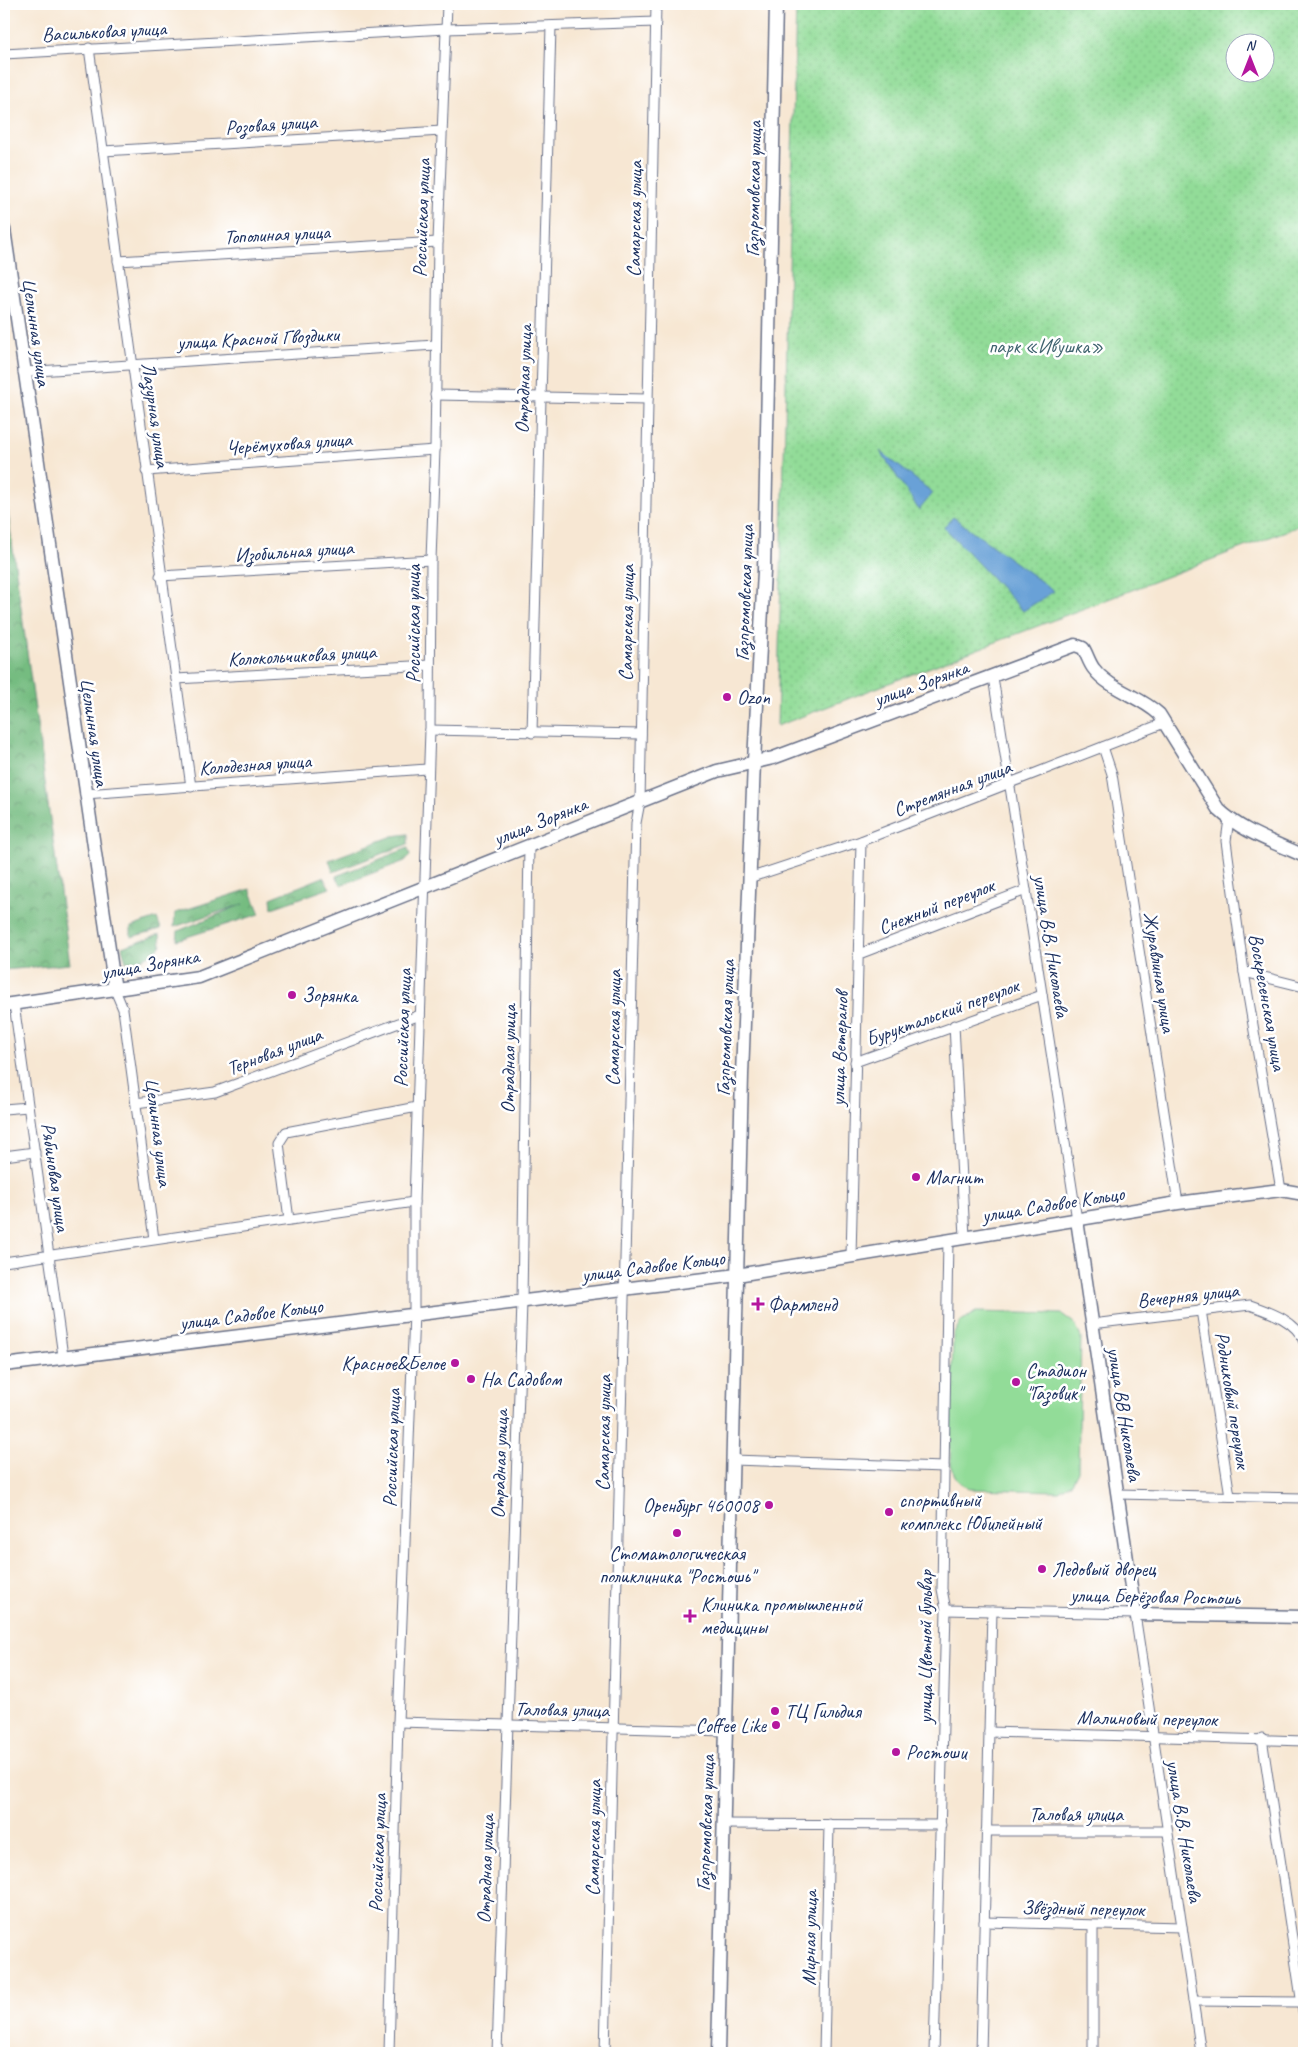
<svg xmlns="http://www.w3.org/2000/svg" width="1308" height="2057" viewBox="0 0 1308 2057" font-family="Caveat,sans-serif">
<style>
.green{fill:url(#green-dots);stroke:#56867b;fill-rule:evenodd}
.forest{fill:url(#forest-crowns);stroke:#48766f}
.pitch{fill:#92dc98;stroke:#56867b}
.water{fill:#69a1d7;stroke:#42689a}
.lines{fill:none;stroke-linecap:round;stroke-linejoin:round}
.street-casing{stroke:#686f87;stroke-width:11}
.secondary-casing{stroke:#686f87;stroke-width:15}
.street{stroke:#fff;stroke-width:9}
.secondary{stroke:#fff;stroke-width:12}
.poi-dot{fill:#b5179e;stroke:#fff;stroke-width:2}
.labels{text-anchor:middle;stroke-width:5;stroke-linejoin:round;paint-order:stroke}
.street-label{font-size:20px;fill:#1b2f5e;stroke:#fff}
.park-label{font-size:20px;fill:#3f636f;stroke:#fff}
.poi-label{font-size:20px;fill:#1b2f5e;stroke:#fff;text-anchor:start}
</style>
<defs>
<pattern id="green-dots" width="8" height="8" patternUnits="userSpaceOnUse" patternTransform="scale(1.25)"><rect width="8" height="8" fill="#92dc98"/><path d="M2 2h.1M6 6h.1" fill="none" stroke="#7dbd85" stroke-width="1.8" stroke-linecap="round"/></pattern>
<pattern id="forest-crowns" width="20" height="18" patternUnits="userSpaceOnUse" patternTransform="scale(1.25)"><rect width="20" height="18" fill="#75bc80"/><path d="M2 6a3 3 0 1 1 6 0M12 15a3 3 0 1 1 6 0" fill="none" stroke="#5f996c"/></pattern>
</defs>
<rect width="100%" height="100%" fill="#fff"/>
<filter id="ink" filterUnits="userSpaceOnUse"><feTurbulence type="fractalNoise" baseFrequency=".02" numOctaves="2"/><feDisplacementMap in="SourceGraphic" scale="10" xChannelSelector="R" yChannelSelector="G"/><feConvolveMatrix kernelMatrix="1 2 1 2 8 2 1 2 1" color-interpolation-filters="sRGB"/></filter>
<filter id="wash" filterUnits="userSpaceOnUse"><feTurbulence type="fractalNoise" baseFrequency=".0096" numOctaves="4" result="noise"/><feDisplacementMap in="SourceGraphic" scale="20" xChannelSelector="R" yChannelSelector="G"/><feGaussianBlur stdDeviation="1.12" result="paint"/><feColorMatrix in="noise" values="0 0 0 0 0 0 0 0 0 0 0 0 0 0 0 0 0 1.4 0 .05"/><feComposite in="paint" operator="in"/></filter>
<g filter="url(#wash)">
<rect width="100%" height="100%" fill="#f7e7d3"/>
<!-- green -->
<path class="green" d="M796,4H1304V524L777,726ZM1236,42H1266V72H1236Z"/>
<!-- forest -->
<g class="forest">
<polygon points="4,484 70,964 4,970"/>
<polygon points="408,834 408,844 333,872 329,860 393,836"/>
<polygon points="408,848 410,855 405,861 341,885 336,876"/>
<polygon points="323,877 330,888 272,908 271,898"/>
<polygon points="250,889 260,914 177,940 178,931 243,904 174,927 175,913"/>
<polygon points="157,918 161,929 131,937 131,927"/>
<path d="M160,934L161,945C151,958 141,959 126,962L122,947Z"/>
</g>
<!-- pitch -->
<polygon class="pitch" points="976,1312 1062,1314 1074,1323 1081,1337 1078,1471 1072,1483 1059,1491 969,1489 957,1480 950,1465 953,1335 961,1321"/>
<!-- water -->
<g class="water">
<polygon points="880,451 933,493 919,510"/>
<polygon points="953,517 1054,591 1023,611 944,527"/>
</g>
</g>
<g filter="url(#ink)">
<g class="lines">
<defs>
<g id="street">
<polyline points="89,48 191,787"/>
<polyline points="4,54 446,29 656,22"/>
<polyline points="103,151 442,131"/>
<polyline points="118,261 438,242"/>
<polyline points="23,372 435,345"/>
<polyline points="435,395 648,399"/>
<polyline points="146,471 435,450"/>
<polyline points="160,576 431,560"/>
<polyline points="993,677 1077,1220"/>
<polyline points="176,679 430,665"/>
<polyline points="430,730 641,734"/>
<polyline points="532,733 551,26"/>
<polyline points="1103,747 1112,774 1178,1203"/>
<polyline points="85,794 427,769"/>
<polyline points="1229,819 1226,841 1244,972 1281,1190"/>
<polyline points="749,878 861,841 1164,723"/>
<polyline points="859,954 1026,890"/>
<polyline points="1244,972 1304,987"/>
<polyline points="115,990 123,1009 154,1239"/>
<polyline points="14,1004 63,1356"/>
<polyline points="954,1025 965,1237"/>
<polyline points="855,1062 1042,995"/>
<polyline points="136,1103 215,1092 420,1015"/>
<polyline points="4,1109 28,1107"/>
<polyline points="4,1156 35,1152"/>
<polyline points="289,1220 279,1143 286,1132 417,1107"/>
<polyline points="851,1257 861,841"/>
<polyline points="4,1262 414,1202"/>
<polyline points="1201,1310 1230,1496"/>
<path d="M1092,1324L1250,1305C1270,1312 1297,1321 1304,1342"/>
<polyline points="733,1460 944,1467"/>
<polyline points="1118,1494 1304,1498"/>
<polyline points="946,1610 1135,1614 1201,2053"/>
<polyline points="398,1722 726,1731"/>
<polyline points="989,1732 1304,1741"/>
<polyline points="1262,1738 1304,2018"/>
<polyline points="723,1824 941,1825"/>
<polyline points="986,1831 1167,1831"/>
<polyline points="984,1922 1182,1927"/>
<polyline points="1093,1926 1093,2053"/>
<polyline points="1193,2001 1304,2002"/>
<polyline points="389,2053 398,1722 414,1313 414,1202 430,730 431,560 435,450 438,242 447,4"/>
<polyline points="497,2053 522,1302 529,845"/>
<polyline points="605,2053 636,823 640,802 656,4"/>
<polyline points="824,2053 829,1824"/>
<polyline points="934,2053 944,1689 946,1610 942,1589 948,1240"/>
<polyline points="981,2053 992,1611"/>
</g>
<g id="secondary">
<polyline points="4,229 115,990"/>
<path d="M4,1005L199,977L717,771L773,758L1075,645L1083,648C1087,654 1089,663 1094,669C1110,690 1140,696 1159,714L1218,809C1242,832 1274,842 1304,856"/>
<polyline points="1077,1220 1135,1614 1304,1617"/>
<polyline points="4,1365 737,1275 1178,1203 1281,1190 1304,1194"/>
<polyline points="718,2053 742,1075 754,762 764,571 776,4"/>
</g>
</defs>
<!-- street casing -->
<use href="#street" class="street-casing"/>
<!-- secondary casing -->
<use href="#secondary" class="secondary-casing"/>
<!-- street -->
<use href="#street" class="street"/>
<!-- secondary -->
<use href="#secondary" class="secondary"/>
</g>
</g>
<!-- markers -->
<g class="poi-dot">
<circle cx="727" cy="697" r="5"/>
<circle cx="292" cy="995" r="5"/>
<circle cx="916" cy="1177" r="5"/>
<path d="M755.5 1296.5h5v5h5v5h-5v5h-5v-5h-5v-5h5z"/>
<circle cx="455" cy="1363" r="5"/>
<circle cx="471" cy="1379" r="5"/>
<circle cx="1016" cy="1382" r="5"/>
<circle cx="769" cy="1505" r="5"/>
<circle cx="889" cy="1512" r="5"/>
<circle cx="677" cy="1533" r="5"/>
<circle cx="1042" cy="1569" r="5"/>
<path d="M687.5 1608.5h5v5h5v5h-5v5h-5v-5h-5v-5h5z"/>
<circle cx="775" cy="1711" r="5"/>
<circle cx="776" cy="1725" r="5"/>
<circle cx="896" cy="1752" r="5"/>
</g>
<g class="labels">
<!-- street labels -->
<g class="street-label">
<text transform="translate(104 31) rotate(-3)" y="7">Васильковая улица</text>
<text transform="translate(271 124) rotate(-4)" y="7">Розовая улица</text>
<text transform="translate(753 189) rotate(-89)" y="7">Газпромовская улица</text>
<text transform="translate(421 218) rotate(-88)" y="7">Российская улица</text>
<text transform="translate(634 219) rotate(-89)" y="7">Самарская улица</text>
<text transform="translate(277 234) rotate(-3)" y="7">Тополиная улица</text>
<text transform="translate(37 332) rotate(82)" y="7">Целинная улица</text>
<text transform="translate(258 338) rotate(-3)" y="7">улица Красной Гвоздики</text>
<text transform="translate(523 379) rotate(-88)" y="7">Отрадная улица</text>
<text transform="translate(156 415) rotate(82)" y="7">Лазурная улица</text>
<text transform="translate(289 443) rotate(-4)" y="7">Черёмуховая улица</text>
<text transform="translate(294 551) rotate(-4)" y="7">Изобильная улица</text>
<text transform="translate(744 593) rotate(-88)" y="7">Газпромовская улица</text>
<text transform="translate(626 623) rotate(-89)" y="7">Самарская улица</text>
<text transform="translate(413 624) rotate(-90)" y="7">Российская улица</text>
<text transform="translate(302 655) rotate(-3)" y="7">Колокольчиковая улица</text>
<text transform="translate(921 683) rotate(-20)" y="7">улица Зорянка</text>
<text transform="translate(95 732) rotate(82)" y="7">Целинная улица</text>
<text transform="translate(255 764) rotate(-4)" y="7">Колодезная улица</text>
<text transform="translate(952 788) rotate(-21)" y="7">Стремянная улица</text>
<text transform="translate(540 821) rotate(-22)" y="7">улица Зорянка</text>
<text transform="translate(936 906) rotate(-21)" y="7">Снежный переулок</text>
<text transform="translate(1052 946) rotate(81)" y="7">улица В.В. Николаева</text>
<text transform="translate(150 964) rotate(-10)" y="7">улица Зорянка</text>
<text transform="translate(1160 972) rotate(81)" y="7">Журавлиная улица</text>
<text transform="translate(1268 1002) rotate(80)" y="7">Воскресенская улица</text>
<text transform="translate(942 1012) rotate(-20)" y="7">Буруктальский переулок</text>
<text transform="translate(402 1028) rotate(-88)" y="7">Российская улица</text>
<text transform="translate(613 1028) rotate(-89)" y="7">Самарская улица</text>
<text transform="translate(725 1028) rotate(-88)" y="7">Газпромовская улица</text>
<text transform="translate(839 1049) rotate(-88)" y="7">улица Ветеранов</text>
<text transform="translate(274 1051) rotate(-21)" y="7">Терновая улица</text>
<text transform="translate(508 1059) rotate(-89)" y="7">Отрадная улица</text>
<text transform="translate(159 1132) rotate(83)" y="7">Целинная улица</text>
<text transform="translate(56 1177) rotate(82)" y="7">Рябиновая улица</text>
<text transform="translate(1053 1204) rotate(-9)" y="7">улица Садовое Кольцо</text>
<text transform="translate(653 1266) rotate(-7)" y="7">улица Садовое Кольцо</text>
<text transform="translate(1188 1295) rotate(-6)" y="7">Вечерняя улица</text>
<text transform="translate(251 1314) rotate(-7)" y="7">улица Садовое Кольцо</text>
<text transform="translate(1233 1400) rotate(81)" y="7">Родниковый переулок</text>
<text transform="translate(1125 1414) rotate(81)" y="7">улица ВВ Николаева</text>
<text transform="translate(603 1433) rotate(-89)" y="7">Самарская улица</text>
<text transform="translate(391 1448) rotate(-88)" y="7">Российская улица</text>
<text transform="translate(499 1464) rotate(-88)" y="7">Отрадная улица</text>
<text transform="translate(1155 1596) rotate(1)" y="7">улица Берёзовая Ростошь</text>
<text transform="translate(925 1647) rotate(-90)" y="7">улица Цветной бульвар</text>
<text transform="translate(562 1709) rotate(1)" y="7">Таловая улица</text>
<text transform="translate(1147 1718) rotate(1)" y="7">Малиновый переулок</text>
<text x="1076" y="1821">Таловая улица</text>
<text transform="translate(705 1823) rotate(-88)" y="7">Газпромовская улица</text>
<text transform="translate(1185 1831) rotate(81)" y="7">улица В.В. Николаева</text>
<text transform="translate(593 1838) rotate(-89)" y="7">Самарская улица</text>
<text transform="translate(377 1853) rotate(-88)" y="7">Российская улица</text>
<text transform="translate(485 1869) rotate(-88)" y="7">Отрадная улица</text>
<text transform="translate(1083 1908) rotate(1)" y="7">Звёздный переулок</text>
<text transform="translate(809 1938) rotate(-89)" y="7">Мирная улица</text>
</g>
<!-- park labels -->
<g class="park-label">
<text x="1046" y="353">парк «Ивушка»</text>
</g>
<!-- poi labels -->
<g class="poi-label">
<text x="737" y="704">Ozon</text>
<text x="302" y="1002">Зорянка</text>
<text x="926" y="1184">Магнит</text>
<text x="768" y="1311">Фармленд</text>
<text x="445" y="1370" text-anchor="end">Красное&amp;Белое</text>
<text x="1026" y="1377">Стадион<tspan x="1026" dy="23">"Газовик"</tspan></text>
<text x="481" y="1386">На Садовом</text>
<text x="899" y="1507">спортивный<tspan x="899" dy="23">комплекс Юбилейный</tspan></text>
<text x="759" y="1512" text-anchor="end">Оренбург 460008</text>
<text x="677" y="1560" text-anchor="middle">Стоматологическая<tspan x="677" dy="23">поликлиника "Ростошь"</tspan></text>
<text x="1052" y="1576">Ледовый дворец</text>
<text x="701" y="1611">Клиника промышленной<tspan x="701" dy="23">медицины</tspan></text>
<text x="785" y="1718">ТЦ Гильдия</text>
<text x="766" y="1732" text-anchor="end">Coffee Like</text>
<text x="906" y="1759">Ростоши</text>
</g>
</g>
<!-- margin -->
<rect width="1308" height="2057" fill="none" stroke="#fff" stroke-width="20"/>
<!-- north arrow -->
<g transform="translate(1250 58)"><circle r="24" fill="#ffffff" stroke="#a4acbf"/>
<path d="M0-4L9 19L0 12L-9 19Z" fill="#b5179e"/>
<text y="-8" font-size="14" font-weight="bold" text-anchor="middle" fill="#1b2f5e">N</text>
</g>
</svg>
